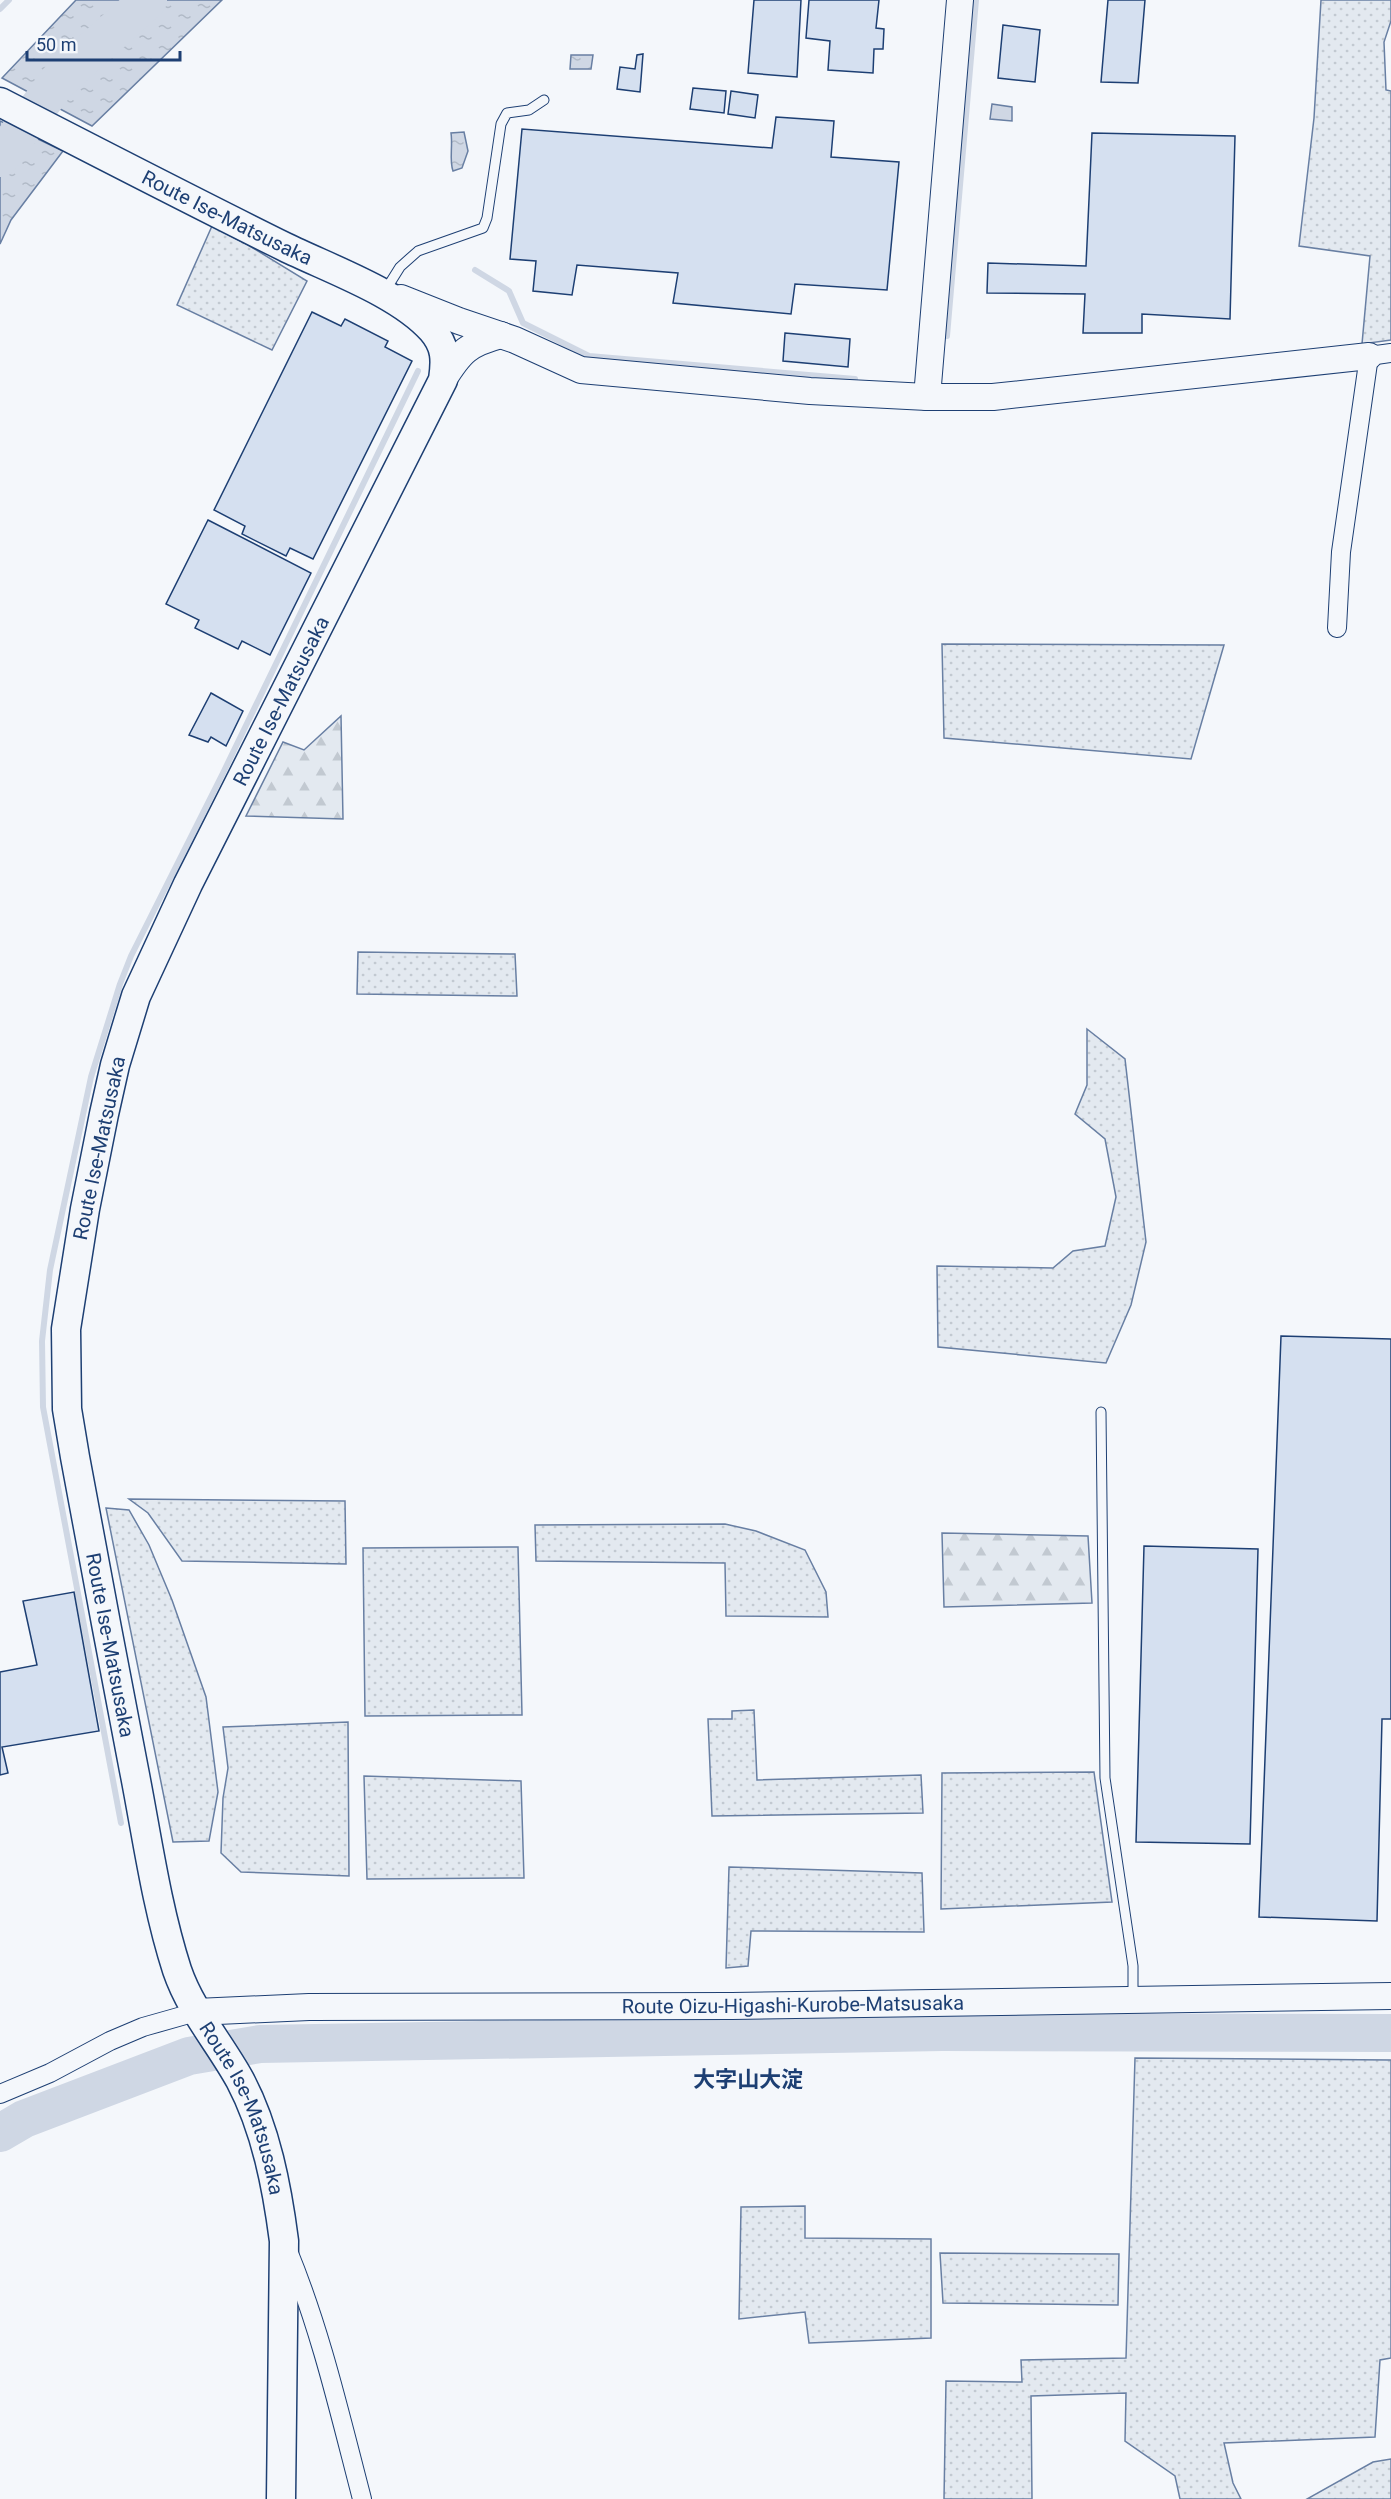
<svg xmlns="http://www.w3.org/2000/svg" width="1391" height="2499" viewBox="0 0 1391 2499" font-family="Roboto,'Noto Sans JP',sans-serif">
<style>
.grass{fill:url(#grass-dots);stroke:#687fa3;stroke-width:1.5}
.forest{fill:url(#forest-firs);stroke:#687fa3;stroke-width:1.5}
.water{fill:url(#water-ripples);stroke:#687fa3;stroke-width:1.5}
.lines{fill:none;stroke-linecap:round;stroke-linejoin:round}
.stream{stroke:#cfd7e4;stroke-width:6}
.river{stroke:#cfd7e4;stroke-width:38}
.building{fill:#d5e0f0;stroke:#1d3f73;stroke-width:1.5}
.lane-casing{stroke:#1d3f73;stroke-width:11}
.street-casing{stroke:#1d3f73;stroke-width:20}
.secondary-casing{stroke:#1d3f73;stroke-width:28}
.primary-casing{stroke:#1d3f73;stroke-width:31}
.lane{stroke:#f4f7fb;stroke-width:9}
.street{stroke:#f4f7fb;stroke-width:18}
.secondary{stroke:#f4f7fb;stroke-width:26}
.primary{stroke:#f4f7fb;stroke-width:28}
.labels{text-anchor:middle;stroke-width:4.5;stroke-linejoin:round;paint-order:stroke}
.street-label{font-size:20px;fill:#1d3f73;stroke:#f4f7fb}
.quarter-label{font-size:22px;font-weight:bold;fill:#1d3f73;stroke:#f4f7fb}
</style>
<defs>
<pattern id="grass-dots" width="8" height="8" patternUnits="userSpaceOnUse" patternTransform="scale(1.5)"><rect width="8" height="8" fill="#e3e9f0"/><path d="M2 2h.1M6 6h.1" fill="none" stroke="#c2c9d1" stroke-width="1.8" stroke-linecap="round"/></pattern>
<pattern id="forest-firs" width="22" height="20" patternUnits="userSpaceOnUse" patternTransform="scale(1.5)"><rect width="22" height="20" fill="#e3e9f0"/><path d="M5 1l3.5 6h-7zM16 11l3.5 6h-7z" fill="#c2c9d1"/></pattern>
<pattern id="water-ripples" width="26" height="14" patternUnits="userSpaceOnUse" patternTransform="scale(1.5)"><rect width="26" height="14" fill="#cfd7e4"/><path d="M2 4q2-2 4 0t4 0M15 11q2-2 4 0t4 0" fill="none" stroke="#b1bac7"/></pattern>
</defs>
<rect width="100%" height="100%" fill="#f4f7fb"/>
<!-- grass -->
<g class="grass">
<polygon points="1321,0 1391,0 1391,21 1384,42 1386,90 1391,91 1391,340 1362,344 1370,256 1299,246 1314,118"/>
<polygon points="212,226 248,245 307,281 272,350 177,305"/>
<polygon points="942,644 1224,645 1191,759 944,738"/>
<polygon points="358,952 515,954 517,996 357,994"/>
<polygon points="1087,1029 1125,1059 1146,1242 1131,1305 1106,1363 938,1347 937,1266 1053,1268 1073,1251 1105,1246 1116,1197 1105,1139 1075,1114 1087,1085"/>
<polygon points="129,1499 345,1501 346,1564 182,1561 148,1513"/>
<polygon points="106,1508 129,1510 149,1545 172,1600 206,1697 218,1792 209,1841 173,1842"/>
<polygon points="725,1524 756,1531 805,1550 826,1592 828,1617 726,1616 725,1563 536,1561 535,1525"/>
<polygon points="518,1547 522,1715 365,1716 363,1548"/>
<polygon points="754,1710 757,1780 921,1775 923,1813 712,1816 708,1719 732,1719 732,1711"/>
<polygon points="348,1722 349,1876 241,1872 221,1853 223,1798 228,1768 223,1727"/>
<polygon points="1094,1772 1112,1902 941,1909 942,1773"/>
<polygon points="364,1776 521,1781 524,1878 367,1879"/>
<polygon points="729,1867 922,1873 924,1932 751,1931 748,1966 726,1968"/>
<polygon points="1135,2058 1391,2060 1391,2358 1380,2360 1375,2437 1224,2443 1233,2483 1241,2499 1180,2499 1175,2476 1125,2441 1126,2393 1031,2396 1032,2499 944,2499 946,2381 1022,2382 1021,2360 1126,2358"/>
<polygon points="805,2206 805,2238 931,2239 931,2338 809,2343 805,2312 739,2319 741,2207"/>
<polygon points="940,2253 1119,2254 1118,2305 943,2303"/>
<polygon points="1391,2459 1391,2499 1307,2499 1373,2462"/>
</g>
<!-- forest -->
<g class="forest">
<polygon points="341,716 343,819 246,816 283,742 304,750"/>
<polygon points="942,1533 1088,1536 1092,1603 944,1607"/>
</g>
<!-- water -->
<g class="water">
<polygon points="76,0 222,0 92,126 2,78"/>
<polygon points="571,55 593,55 591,69 570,69"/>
<polygon points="992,104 1012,107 1012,121 990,119"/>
<polygon points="0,121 63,151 11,220 0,244"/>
<path d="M464,132L468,151L462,168L453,171C449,160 453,146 451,133Z"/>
</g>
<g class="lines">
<!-- stream -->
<g class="stream">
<polyline points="0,9 9,0"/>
<polyline points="475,270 509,291 523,323 589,356 855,379"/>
<polyline points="947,336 976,0"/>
<polyline points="121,1823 43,1407 42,1341 50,1270 91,1077 120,984 131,956 223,773 418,371"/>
</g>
<!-- river -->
<g class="river">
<polyline points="0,158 59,80 148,0"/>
<polyline points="0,2133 24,2119 189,2056 260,2044 942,2032 1391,2033"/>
</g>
</g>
<!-- building -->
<g class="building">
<polygon points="754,0 801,0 797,77 748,73"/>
<polygon points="809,0 879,0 876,28 884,29 883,49 874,49 873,73 828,70 830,41 806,38"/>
<polygon points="1108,0 1145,0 1138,83 1101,82"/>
<polygon points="1003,25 1040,30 1035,82 998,78"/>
<polygon points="643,54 640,92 617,89 620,67 635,69 637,55"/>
<polygon points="693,88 726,91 724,113 690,109"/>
<polygon points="731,91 758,95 755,118 728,114"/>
<polygon points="776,117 834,121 831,157 899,162 887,290 795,284 791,314 673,303 678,273 577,265 572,295 533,291 536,261 510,259 522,129 772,148"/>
<polygon points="1092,133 1235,136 1230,319 1142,314 1142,333 1083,333 1085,294 987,293 988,263 1086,266"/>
<polygon points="312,312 341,326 345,319 388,341 385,347 412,361 313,559 290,548 286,556 242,534 245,526 214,510"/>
<polygon points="785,333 850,339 848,367 783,361"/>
<polygon points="208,520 311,573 270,655 242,641 238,649 195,628 199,620 166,604"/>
<polygon points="211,693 243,711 226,746 211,737 208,742 189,735"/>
<polygon points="1281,1336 1391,1339 1391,1719 1382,1719 1377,1921 1259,1917"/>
<polygon points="1144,1546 1258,1549 1250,1844 1136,1842"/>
<polygon points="74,1592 99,1731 2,1747 8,1773 0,1775 0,1672 37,1665 23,1601"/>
</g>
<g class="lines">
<defs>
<g id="lane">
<polyline points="385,291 400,267 418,251 483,228 487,218 501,124 507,113 529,110 544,100"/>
<polyline points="1101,1412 1105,1778 1133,1966 1133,1997"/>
</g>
<g id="street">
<polyline points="1337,628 1341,552 1369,356 1391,353"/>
<polyline points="0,2094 50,2073 110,2041 143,2027 196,2012"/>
<path d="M288,2251C321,2331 340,2415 362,2499"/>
</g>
<g id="secondary">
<polyline points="401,298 459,321 515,340 581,370 810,391 927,397 993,397 1369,356"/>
<path d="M443,380C461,351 468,344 501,335"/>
<polyline points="927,397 960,0"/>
<path id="s1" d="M196,2012L309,2007L732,2006L1391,1996"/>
</g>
<g id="primary">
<path id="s2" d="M0,102C95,151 190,200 285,247C330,269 399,293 432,330C446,346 446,360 443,380L188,884L136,996L115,1065L104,1114L85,1209L66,1329L67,1409L75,1457C94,1561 114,1666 134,1770C147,1836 156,1905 177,1970C191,2011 219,2042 240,2080C266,2129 277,2187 284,2241L281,2499"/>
</g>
</defs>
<!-- lane casing -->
<use href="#lane" class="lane-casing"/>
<!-- street casing -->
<use href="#street" class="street-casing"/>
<!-- secondary casing -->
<use href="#secondary" class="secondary-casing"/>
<!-- primary casing -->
<use href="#primary" class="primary-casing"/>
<!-- lane -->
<use href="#lane" class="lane"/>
<!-- street -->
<use href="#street" class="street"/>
<!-- secondary -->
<use href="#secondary" class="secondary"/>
<!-- primary -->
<use href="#primary" class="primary"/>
</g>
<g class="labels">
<!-- street labels -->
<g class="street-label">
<text dy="7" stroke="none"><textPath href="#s2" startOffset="255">Route Ise-Matsusaka</textPath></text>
<text transform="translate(281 701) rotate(-63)" y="7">Route Ise-Matsusaka</text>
<text transform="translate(99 1148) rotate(-78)" y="7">Route Ise-Matsusaka</text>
<text dy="7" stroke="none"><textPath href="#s2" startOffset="1892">Route Ise-Matsusaka</textPath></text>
<text dy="7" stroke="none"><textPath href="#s1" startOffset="597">Route Oizu-Higashi-Kurobe-Matsusaka</textPath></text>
<text dy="7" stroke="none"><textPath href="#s2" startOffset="2378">Route Ise-Matsusaka</textPath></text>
</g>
<!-- quarter labels -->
<g class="quarter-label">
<text x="748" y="2087">大字山大淀</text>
</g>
</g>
<!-- scale -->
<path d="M27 51v9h153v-9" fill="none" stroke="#1d3f73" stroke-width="3"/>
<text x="36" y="51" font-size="18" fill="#1d3f73" stroke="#f4f7fb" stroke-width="4.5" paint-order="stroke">50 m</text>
</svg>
